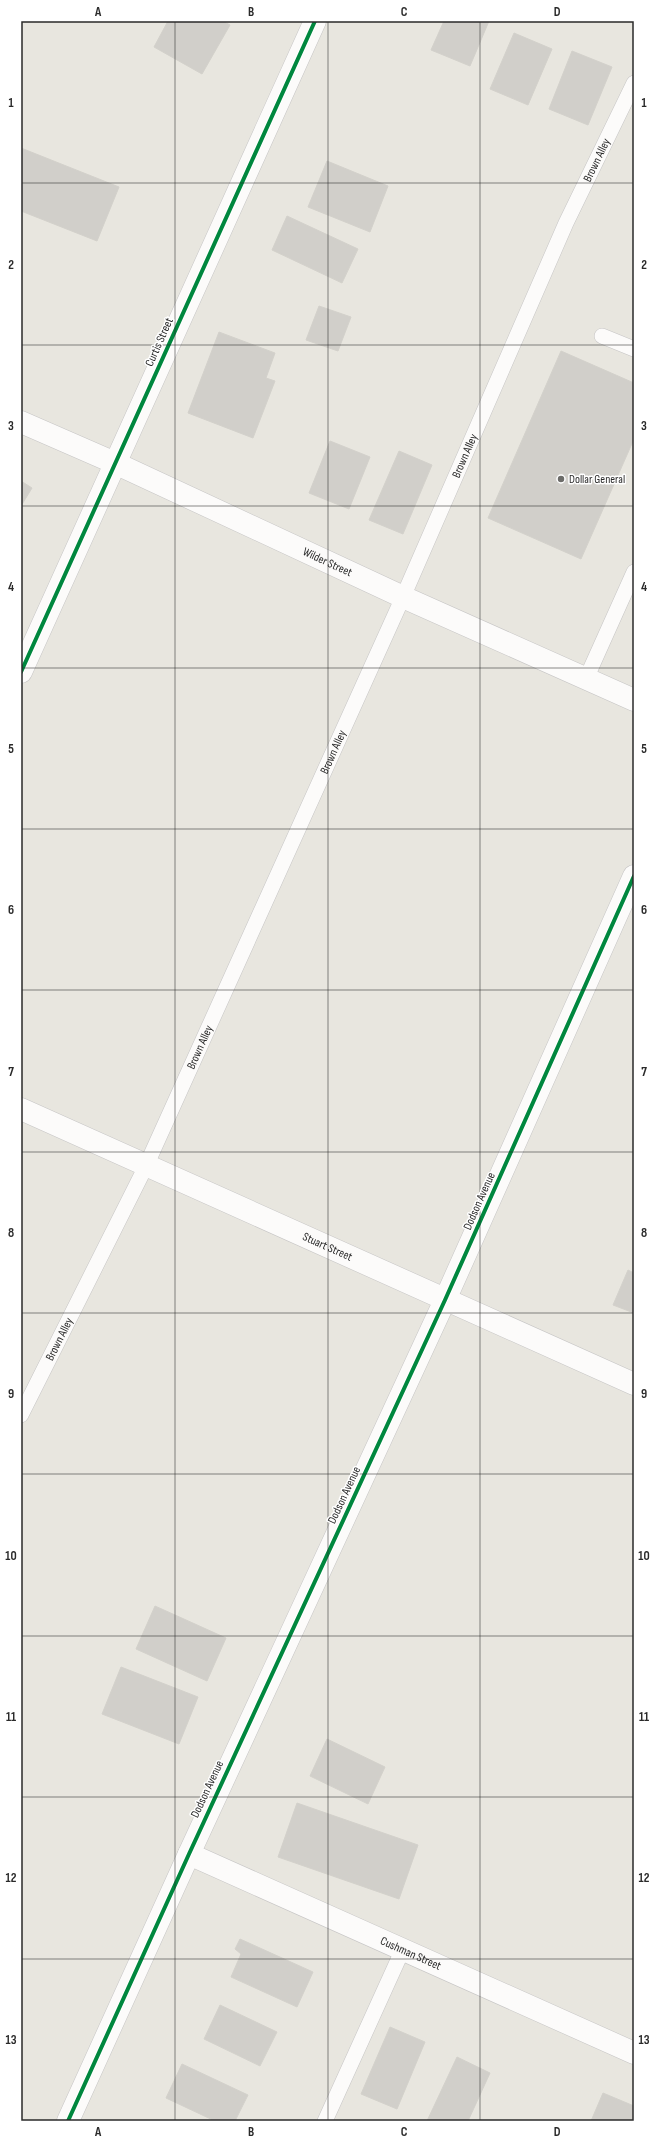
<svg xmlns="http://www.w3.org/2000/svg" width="655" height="2142" viewBox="0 0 655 2142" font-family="'Sofia Sans Condensed',sans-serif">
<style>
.building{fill:#d1cfca;stroke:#d3d1cb}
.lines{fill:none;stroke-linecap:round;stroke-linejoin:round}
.lane-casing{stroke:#c6c5c5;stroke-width:16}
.street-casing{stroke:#c6c5c5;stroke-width:23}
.secondary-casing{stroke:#c6c5c5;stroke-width:23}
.lane{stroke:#fcfbfa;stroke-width:15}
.street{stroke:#fcfbfa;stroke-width:22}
.secondary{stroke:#fcfbfa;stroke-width:22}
.cycleway-casing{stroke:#fff;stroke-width:6}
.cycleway{stroke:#00873e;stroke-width:4}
.grid{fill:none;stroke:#2a2a2a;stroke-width:1;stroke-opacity:0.55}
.poi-dot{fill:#6c6c69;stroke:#fff;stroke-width:1.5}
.labels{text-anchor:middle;stroke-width:3;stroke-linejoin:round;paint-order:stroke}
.street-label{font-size:12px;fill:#2a2a2a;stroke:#fff}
.poi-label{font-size:12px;fill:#2a2a2a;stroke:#fff;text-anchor:start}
.neatline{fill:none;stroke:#2a2a2a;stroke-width:1.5}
.grid-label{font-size:13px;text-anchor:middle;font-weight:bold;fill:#2a2a2a}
</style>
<rect width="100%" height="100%" fill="#e8e6df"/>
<!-- building -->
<g class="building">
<polygon points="168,21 223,21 230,25 202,74 154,47"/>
<polygon points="444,21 489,21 470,66 431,50"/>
<polygon points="514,33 552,49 528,105 490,89"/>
<polygon points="572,51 612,67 588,125 549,109"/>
<polygon points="21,148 119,187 97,241 21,211"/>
<polygon points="327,161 388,186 370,232 308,207"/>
<polygon points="287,216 358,249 342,283 272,250"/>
<polygon points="319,306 351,317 338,351 306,340"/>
<polygon points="219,332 275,353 266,378 275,381 253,438 188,413"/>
<polygon points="561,351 634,383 634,439 581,559 488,518"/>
<polygon points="330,441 370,457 349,509 309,493"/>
<polygon points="399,451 432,465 403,534 369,520"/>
<polygon points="21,481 32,488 21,506"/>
<polygon points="628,1270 634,1273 634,1313 613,1305"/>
<polygon points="155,1606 226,1638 207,1681 136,1649"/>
<polygon points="121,1667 198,1697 179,1744 102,1714"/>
<polygon points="327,1739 385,1767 368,1804 310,1776"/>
<polygon points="297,1803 418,1845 399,1899 278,1857"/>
<polygon points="240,1939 313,1972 297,2007 231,1977 241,1954 235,1949"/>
<polygon points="220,2005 277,2032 260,2066 204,2039"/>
<polygon points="390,2027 425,2042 397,2109 361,2094"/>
<polygon points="457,2057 490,2073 468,2121 427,2121"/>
<polygon points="182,2064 248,2095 235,2121 215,2121 166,2098"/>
<polygon points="603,2093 634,2106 634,2121 591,2121"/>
</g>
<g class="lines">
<defs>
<g id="lane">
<polyline points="602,336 634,349"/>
<polyline points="586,679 634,572"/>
<path id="s1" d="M21,1415L146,1166L403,597L566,223L634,83"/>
<polyline points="325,2121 403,1949"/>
</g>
<g id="street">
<polyline points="21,672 315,21"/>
<path id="s2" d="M21,1109L634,1384"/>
<path id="s3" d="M189,1854L634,2053"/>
</g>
<g id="secondary">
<path id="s4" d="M21,422L115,463L403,597L634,700"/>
<polyline points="68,2121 189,1854 445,1300 634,876"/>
</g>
</defs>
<!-- lane casing -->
<use href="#lane" class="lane-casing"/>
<!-- street casing -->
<use href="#street" class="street-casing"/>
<!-- secondary casing -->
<use href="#secondary" class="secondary-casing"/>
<!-- lane -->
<use href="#lane" class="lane"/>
<!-- street -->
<use href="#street" class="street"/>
<!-- secondary -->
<use href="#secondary" class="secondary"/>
<defs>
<g id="cycleway">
<polyline points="21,672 315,21"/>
<polyline points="68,2121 189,1854 445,1300 634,876"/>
</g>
</defs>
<!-- cycleway casing -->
<use href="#cycleway" class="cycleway-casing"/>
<!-- cycleway -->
<use href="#cycleway" class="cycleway"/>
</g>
<!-- grid -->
<path class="grid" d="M175,21V2121M328,21V2121M480,21V2121M21,183H634M21,345H634M21,506H634M21,668H634M21,829H634M21,990H634M21,1152H634M21,1313H634M21,1474H634M21,1636H634M21,1797H634M21,1959H634"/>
<!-- markers -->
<circle class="poi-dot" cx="561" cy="479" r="4"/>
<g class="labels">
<!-- street labels -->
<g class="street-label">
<text dy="4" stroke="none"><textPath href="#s1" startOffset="1381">Brown Alley</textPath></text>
<text transform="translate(159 342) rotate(-66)" y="4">Curtis Street</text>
<text dy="4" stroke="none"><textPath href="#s1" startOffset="1057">Brown Alley</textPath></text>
<text dy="4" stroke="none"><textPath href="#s4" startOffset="337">Wilder Street</textPath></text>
<text dy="4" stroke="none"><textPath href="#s1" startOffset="733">Brown Alley</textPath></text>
<text dy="4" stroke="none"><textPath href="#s1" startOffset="409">Brown Alley</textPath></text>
<text transform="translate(479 1201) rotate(-66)" y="4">Dodson Avenue</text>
<text dy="4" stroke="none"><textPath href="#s2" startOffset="336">Stuart Street</textPath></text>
<text dy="4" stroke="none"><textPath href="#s1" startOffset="85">Brown Alley</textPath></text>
<text transform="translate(344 1495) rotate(-65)" y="4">Dodson Avenue</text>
<text transform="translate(207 1789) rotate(-65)" y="4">Dodson Avenue</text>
<text dy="4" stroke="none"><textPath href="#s3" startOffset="243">Cushman Street</textPath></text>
</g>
<!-- poi labels -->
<g class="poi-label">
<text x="569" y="483">Dollar General</text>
</g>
</g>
<!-- border -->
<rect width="655" height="2142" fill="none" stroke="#ffffff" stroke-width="44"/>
<rect x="22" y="22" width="611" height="2098" class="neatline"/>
<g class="grid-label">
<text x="98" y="16">A</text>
<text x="251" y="16">B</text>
<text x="404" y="16">C</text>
<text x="557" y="16">D</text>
<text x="11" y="107">1</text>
<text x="644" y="107">1</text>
<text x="11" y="269">2</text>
<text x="644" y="269">2</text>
<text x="11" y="430">3</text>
<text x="644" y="430">3</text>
<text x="11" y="591">4</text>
<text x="644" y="591">4</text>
<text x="11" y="753">5</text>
<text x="644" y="753">5</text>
<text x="11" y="914">6</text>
<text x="644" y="914">6</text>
<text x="11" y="1076">7</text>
<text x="644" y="1076">7</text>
<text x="11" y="1237">8</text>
<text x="644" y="1237">8</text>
<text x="11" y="1398">9</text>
<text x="644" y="1398">9</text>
<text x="11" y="1560">10</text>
<text x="644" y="1560">10</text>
<text x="11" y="1721">11</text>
<text x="644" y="1721">11</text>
<text x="11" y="1882">12</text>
<text x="644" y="1882">12</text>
<text x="11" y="2044">13</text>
<text x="644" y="2044">13</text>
<text x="98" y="2136">A</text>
<text x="251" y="2136">B</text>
<text x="404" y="2136">C</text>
<text x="557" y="2136">D</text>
</g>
</svg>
